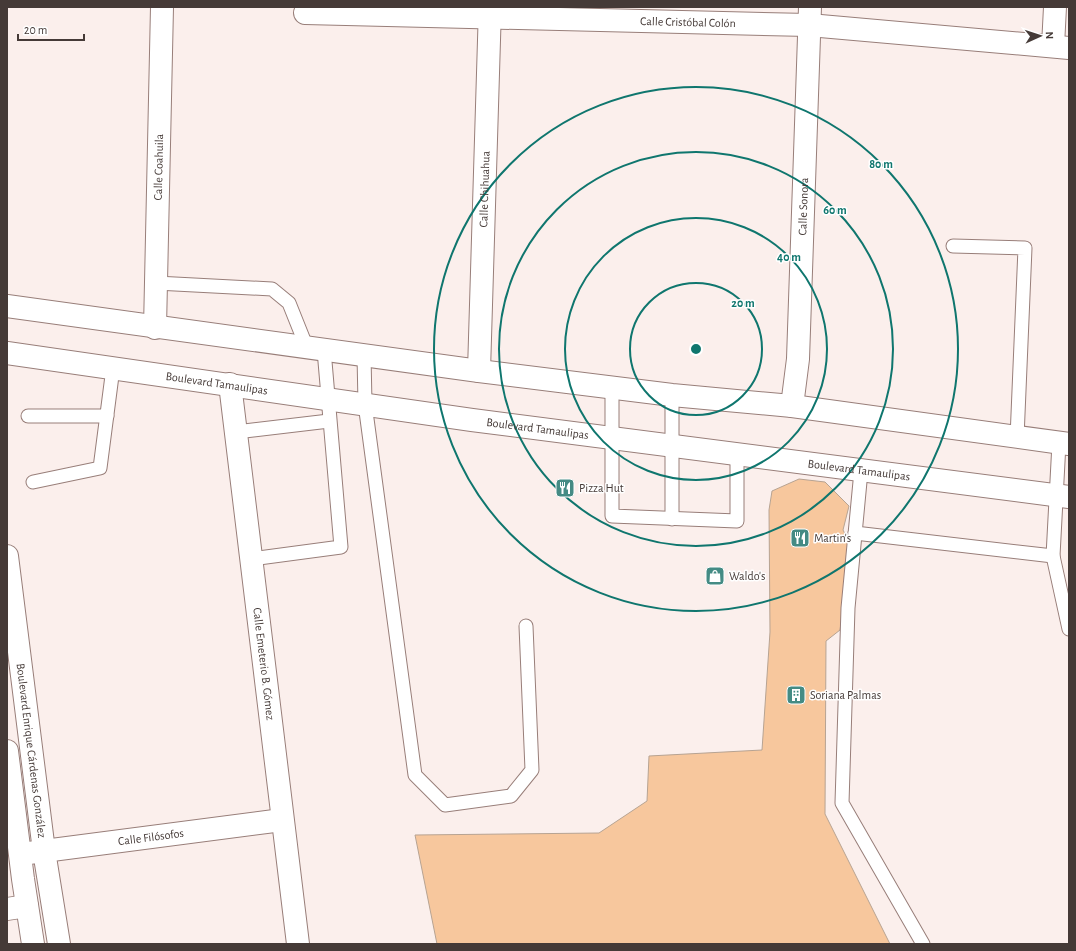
<svg xmlns="http://www.w3.org/2000/svg" width="1076" height="951" viewBox="0 0 1076 951" font-family="'Alegreya Sans',sans-serif">
<style>
.building{fill:#f7c79d;stroke:#b7a392}
.lines{fill:none;stroke-linecap:round;stroke-linejoin:round}
.service-casing{stroke:#987e79;stroke-width:15}
.minor-casing{stroke:#987e79;stroke-width:24}
.tertiary-casing{stroke:#987e79;stroke-width:24}
.secondary-casing{stroke:#987e79;stroke-width:24}
.service{stroke:#fff;stroke-width:13}
.minor{stroke:#fff;stroke-width:22}
.tertiary{stroke:#fff;stroke-width:22}
.secondary{stroke:#fff;stroke-width:22}
.ring{fill:none;stroke:#0f766e;stroke-width:2}
.labels{text-anchor:middle;stroke-width:3;stroke-linejoin:round;paint-order:stroke}
.street-label{font-size:12px;fill:#453a37;stroke:#fff}
.poi-label{font-size:12px;fill:#453a37;stroke:#fff;text-anchor:start}
.centre{fill:#0f766e;stroke:#fff;stroke-width:2}
.ring-label{font-size:12px;text-anchor:middle;font-weight:bold;fill:#0f766e;stroke:#fff;stroke-width:3;stroke-linejoin:round;paint-order:stroke}
</style>
<rect width="100%" height="100%" fill="#fbefec"/>
<!-- building -->
<polygon class="building" points="799,479 825,482 849,506 843,530 852,547 840,630 826,641 825,814 890,944 437,944 415,835 599,833 647,801 649,756 762,750 770,632 769,510 772,491"/>
<g class="lines">
<defs>
<g id="service">
<polyline points="953,246 1025,248 1017,438"/>
<polyline points="156,283 272,289 289,303 307,348"/>
<polyline points="364,355 365,404 415,775 445,805 511,796 532,770 526,626"/>
<polyline points="612,388 612,516 737,521 737,455"/>
<polyline points="28,416 107,416"/>
<polyline points="236,432 329,421"/>
<polyline points="1059,443 1053,556 1069,629"/>
<polyline points="861,471 848,608 842,803 923,944"/>
<polyline points="33,482 100,468 113,368"/>
<polyline points="672,519 672,395"/>
<polyline points="855,533 1053,556"/>
<polyline points="251,559 341,547 324,350"/>
</g>
<g id="minor">
<path id="s1" d="M305,13L809,25L1069,48"/>
<polyline points="1053,46 1055,7"/>
<path id="s2" d="M479,371L490,7"/>
<path id="s3" d="M230,384L298,944"/>
<path id="s4" d="M792,406L798,359L810,7"/>
<path id="s5" d="M21,854L282,820"/>
<polyline points="7,909 27,906"/>
</g>
<g id="tertiary">
<path id="s6" d="M155,328L162,7"/>
<path id="s7" d="M7,353L472,420L1069,497"/>
<path id="s8" d="M7,556L44,851L59,944"/>
<polyline points="7,751 23,879 33,944"/>
</g>
<polyline id="secondary" points="7,306 479,371 672,395 792,406 1069,444"/>
</defs>
<!-- service casing -->
<use href="#service" class="service-casing"/>
<!-- minor casing -->
<use href="#minor" class="minor-casing"/>
<!-- tertiary casing -->
<use href="#tertiary" class="tertiary-casing"/>
<!-- secondary casing -->
<use href="#secondary" class="secondary-casing"/>
<!-- service -->
<use href="#service" class="service"/>
<!-- minor -->
<use href="#minor" class="minor"/>
<!-- tertiary -->
<use href="#tertiary" class="tertiary"/>
<!-- secondary -->
<use href="#secondary" class="secondary"/>
</g>
<!-- distance rings -->
<g class="ring">
<circle cx="696" cy="349" r="66"/>
<circle cx="696" cy="349" r="131"/>
<circle cx="696" cy="349" r="197"/>
<circle cx="696" cy="349" r="262"/>
</g>
<!-- icons -->
<defs>
<symbol id="restaurant-square" viewBox="-11 -11 22 22"><rect x="-9" y="-9" width="18" height="18" rx="4" fill="#448b84" stroke="#fff"/><path d="M-5-6h1v4h1v-4h1v4h1v-4h1v5L-1.5 .5V6h-2V.5L-5-1ZM5-6V6H3V1.5H1.5Q1.5-4 5-6Z" fill="#fff"/></symbol>
<symbol id="shop-square" viewBox="-11 -11 22 22"><rect x="-9" y="-9" width="18" height="18" rx="4" fill="#448b84" stroke="#fff"/><path d="M-5-2.5h2.3a2.7 3.5 0 0 1 5.4 0H5L5.5 6h-11ZM-1.5-2.5h3a1.5 2.3 0 0 0-3 0Z" fill="#fff"/></symbol>
<symbol id="building-square" viewBox="-11 -11 22 22"><rect x="-9" y="-9" width="18" height="18" rx="4" fill="#448b84" stroke="#fff"/><path d="M-4-6H4V6H1V3H-1V6H-4ZM-2.5-4.3h1.7v1.8h-1.7ZM.8-4.3h1.7v1.8H.8ZM-2.5-1h1.7V.8h-1.7ZM.8-1h1.7V.8H.8Z" fill="#fff"/></symbol>
</defs>
<g fill-rule="evenodd">
<use href="#restaurant-square" x="554" y="477" width="22" height="22"/>
<use href="#restaurant-square" x="789" y="527" width="22" height="22"/>
<use href="#shop-square" x="704" y="565" width="22" height="22"/>
<use href="#building-square" x="785" y="684" width="22" height="22"/>
</g>
<g class="labels">
<!-- street labels -->
<g class="street-label">
<text dy="4" stroke="none"><textPath href="#s1" startOffset="383">Calle Cristóbal Colón</textPath></text>
<text dy="4" stroke="none"><textPath href="#s6" startOffset="161">Calle Coahuila</textPath></text>
<text dy="4" stroke="none"><textPath href="#s2" startOffset="182">Calle Chihuahua</textPath></text>
<text dy="4" stroke="none"><textPath href="#s4" startOffset="200">Calle Sonora</textPath></text>
<text dy="4" stroke="none"><textPath href="#s7" startOffset="212">Boulevard Tamaulipas</textPath></text>
<text dy="4" stroke="none"><textPath href="#s7" startOffset="536">Boulevard Tamaulipas</textPath></text>
<text dy="4" stroke="none"><textPath href="#s7" startOffset="860">Boulevard Tamaulipas</textPath></text>
<text dy="4" stroke="none"><textPath href="#s3" startOffset="282">Calle Emeterio B. Gómez</textPath></text>
<text dy="4" stroke="none"><textPath href="#s8" startOffset="196">Boulevard Enrique Cárdenas González</textPath></text>
<text dy="4" stroke="none"><textPath href="#s5" startOffset="131">Calle Filósofos</textPath></text>
</g>
<!-- poi labels -->
<g class="poi-label">
<text x="579" y="492">Pizza Hut</text>
<text x="814" y="542">Martin's</text>
<text x="729" y="580">Waldo's</text>
<text x="810" y="699">Soriana Palmas</text>
</g>
</g>
<circle cx="696" cy="349" r="6" class="centre"/>
<g class="ring-label">
<text x="881" y="168">80 m</text>
<text x="835" y="214">60 m</text>
<text x="789" y="261">40 m</text>
<text x="743" y="307">20 m</text>
</g>
<!-- border -->
<rect width="1076" height="951" fill="none" stroke="#453a37" stroke-width="16"/>
<!-- north arrow -->
<g transform="translate(1040 36) rotate(87)" stroke="#ffffff" stroke-width="3" paint-order="stroke">
<path d="M0-3L7 15L0 10L-7 15Z" fill="#453a37"/>
<text y="-6" font-size="11" font-weight="bold" text-anchor="middle" fill="#453a37">N</text>
</g>
<!-- scale -->
<path d="M18 34v6h66v-6" fill="none" stroke="#453a37" stroke-width="2"/>
<text x="24" y="34" font-size="12" fill="#453a37" stroke="#ffffff" stroke-width="3" paint-order="stroke">20 m</text>
</svg>
